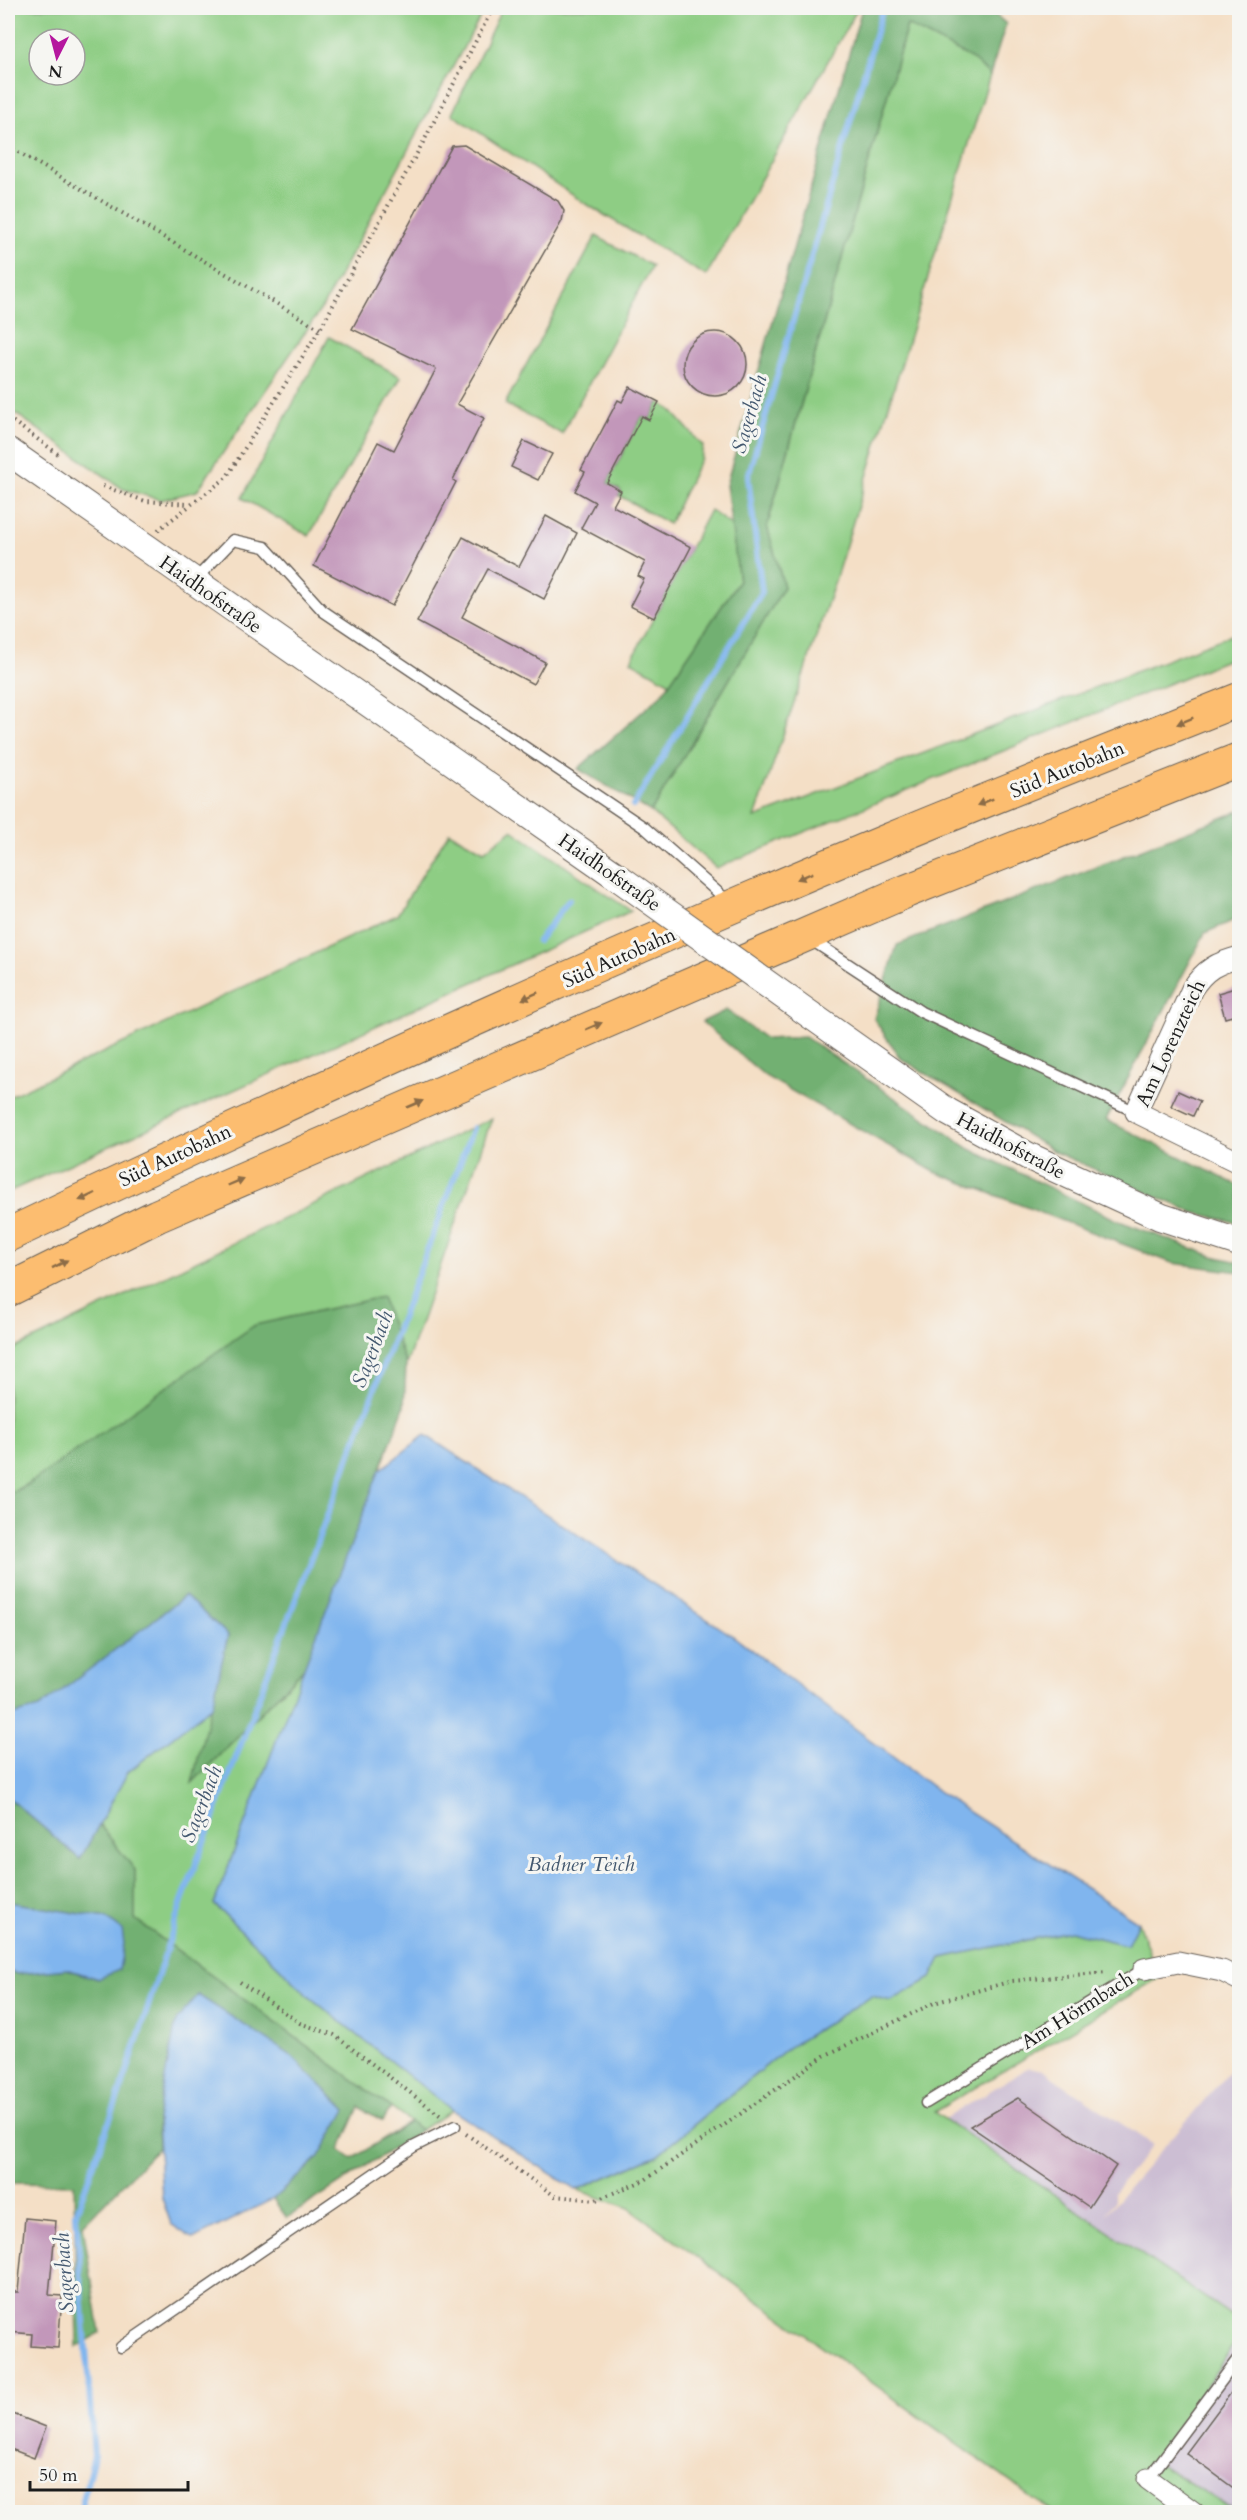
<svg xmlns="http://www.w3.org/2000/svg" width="1247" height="2520" viewBox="0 0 1247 2520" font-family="Cardo,serif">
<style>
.industrial{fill:#ccbed3}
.green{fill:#8ecd84;stroke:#557450;stroke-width:1.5;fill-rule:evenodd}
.forest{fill:#72b072;stroke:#476647;stroke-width:1.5}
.water{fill:#80b5ee;stroke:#4e6885;stroke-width:1.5}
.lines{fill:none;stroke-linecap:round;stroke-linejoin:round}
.stream{stroke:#80b5ee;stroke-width:6}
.building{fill:#c297ba}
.service-casing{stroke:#686058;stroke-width:13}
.minor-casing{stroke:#686058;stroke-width:23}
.tertiary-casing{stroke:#686058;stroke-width:29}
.motorway-casing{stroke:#686058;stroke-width:35}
.path{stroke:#686058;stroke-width:4;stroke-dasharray:1.5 4.5;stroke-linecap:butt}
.service{stroke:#fff;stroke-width:10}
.minor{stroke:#fff;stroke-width:21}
.tertiary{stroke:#fff;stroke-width:27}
.motorway{stroke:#fcbd6f;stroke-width:33}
.tertiary-bridge-casing{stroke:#686058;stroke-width:29;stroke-linecap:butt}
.tertiary-bridge{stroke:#fff;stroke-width:27}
.oneway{fill:#8c6c46}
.labels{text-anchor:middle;stroke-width:6;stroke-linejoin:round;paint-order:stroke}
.street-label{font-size:20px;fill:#1c1c1c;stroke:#f6f6f2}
.water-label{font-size:21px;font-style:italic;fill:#445970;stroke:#f6f6f2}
</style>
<rect width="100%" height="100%" fill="#f6f6f2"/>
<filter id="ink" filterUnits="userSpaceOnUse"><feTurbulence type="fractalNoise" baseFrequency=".0167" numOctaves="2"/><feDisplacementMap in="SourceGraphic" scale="12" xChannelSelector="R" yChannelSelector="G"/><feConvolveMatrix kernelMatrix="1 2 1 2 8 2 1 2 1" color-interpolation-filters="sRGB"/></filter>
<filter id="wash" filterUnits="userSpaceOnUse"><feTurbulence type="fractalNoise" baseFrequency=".008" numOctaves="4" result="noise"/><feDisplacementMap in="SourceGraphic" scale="24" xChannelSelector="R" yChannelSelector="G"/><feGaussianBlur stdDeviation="1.35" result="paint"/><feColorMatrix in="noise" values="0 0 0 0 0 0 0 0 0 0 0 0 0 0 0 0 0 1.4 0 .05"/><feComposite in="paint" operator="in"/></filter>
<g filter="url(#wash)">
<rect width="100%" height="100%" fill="#f4dfc6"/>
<!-- industrial -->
<g class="industrial">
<polygon points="1239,2060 1239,2321 944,2119 1029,2067 1042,2070 1153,2145 1114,2192 1114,2201 1105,2215"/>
<polygon points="1239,2338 1239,2512 1237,2512 1153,2461"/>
</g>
<!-- green -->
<g class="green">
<path d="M8,8H485L323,306L197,491L161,500L123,489L8,408ZM39,39H75V75H39Z"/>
<polygon points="502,8 858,8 706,276 586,204 452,114"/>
<polygon points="907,25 971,58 990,75 834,584 755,818 1239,632 1239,655 716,868 651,812 784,587 767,527"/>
<polygon points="596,236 652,266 562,434 505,404"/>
<polygon points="329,337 401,377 309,536 242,498"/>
<polygon points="659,402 671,410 703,446 701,458 669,524 618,495 621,491 607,483 642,416 649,420"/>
<polygon points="710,510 732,526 739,581 670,683 631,661"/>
<polygon points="512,830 631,911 8,1192 8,1097 397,915 449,832 484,851"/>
<polygon points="492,1118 406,1365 382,1298 8,1494 8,1352"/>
<polygon points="305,1667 214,1904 311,1998 452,2110 421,2130 135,1919 135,1870 99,1824 128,1772 212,1706 193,1782"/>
<polygon points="1138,1922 1159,1978 934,2112 1239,2321 1239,2338 1154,2461 1237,2512 1052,2512 629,2208 577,2190 657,2155 789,2047 872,1996 891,2001 931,1978 941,1958 1070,1931 1127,1945"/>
</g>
<!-- forest -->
<g class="forest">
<polygon points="862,8 988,8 1006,24 990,75 971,58 907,25 767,526 784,587 651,812 578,769 662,694 739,581 726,485"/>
<polygon points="1239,811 1239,918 1205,933 1106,1120 1239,1186 1239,1223 1192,1212 1055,1152 900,1058 874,1019 897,945"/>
<polygon points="726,1010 766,1039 805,1037 970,1149 1119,1221 1213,1256 1239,1262 1239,1272 1172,1263 935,1172 765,1076 702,1022"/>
<polygon points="382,1297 406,1365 404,1407 305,1667 192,1783 228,1635 185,1596 39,1709 8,1716 8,1494 27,1485 255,1325"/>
<polygon points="8,1797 80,1859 99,1824 135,1870 135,1919 391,2108 383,2121 359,2107 340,2150 352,2159 410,2122 421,2130 287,2218 273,2199 318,2158 157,2119 158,2148 83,2225 100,2333 77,2347 74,2184 8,2183 8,1971 17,1974 67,1969 98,1979 106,1918 9,1902 8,1906"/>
</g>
<!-- water -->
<g class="water">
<polygon points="425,1435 733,1636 943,1795 1138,1922 1127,1945 1070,1931 941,1958 931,1978 891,2001 872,1996 789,2047 657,2155 576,2190 452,2110 311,1998 214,1904 379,1471"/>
<polygon points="185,1596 228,1635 212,1706 128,1772 80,1859 8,1797 8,1716 39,1708"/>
<polygon points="9,1902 106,1918 122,1930 124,1944 119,1970 98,1979 67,1969 17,1974 8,1971"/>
<polygon points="198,1995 289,2054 346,2110 318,2158 273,2199 193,2239 171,2224 162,2198 157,2119 176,2021"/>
</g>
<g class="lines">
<!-- stream -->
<g class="stream">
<polyline points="633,806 762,592 748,477 883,8"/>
<polyline points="538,941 569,900"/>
<polyline points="80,2512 94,2456 76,2213 125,2078 182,1901 473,1128"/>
</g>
</g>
<g id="blocks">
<!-- building -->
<g class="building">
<polygon points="464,145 558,201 564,211 562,221 457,404 484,418 453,480 456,482 392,606 314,566 378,442 394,450 436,369 352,329 452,146"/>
<circle cx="715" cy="364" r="32"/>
<polygon points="630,387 659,402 649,420 642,416 607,483 621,491 613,506 691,547 654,618 630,606 644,579 638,576 645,562 581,528 595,502 575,491 585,472 581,470 618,400 622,402"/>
<polygon points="524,441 552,454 538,480 511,467"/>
<polygon points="546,516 577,533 544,599 488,569 462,617 545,662 533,684 417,622 463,537 519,567"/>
<polygon points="1235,988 1239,1014 1225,1018 1218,993"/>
<polygon points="1178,1091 1200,1101 1193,1116 1171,1106"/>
<polygon points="1018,2098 1116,2166 1089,2207 970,2126"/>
<polygon points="25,2218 56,2221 49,2295 62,2296 58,2348 31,2346 32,2334 8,2332 10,2292 18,2292"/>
<polygon points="1239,2382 1239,2492 1186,2453"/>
<polygon points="8,2412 46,2427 34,2458 8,2448"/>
</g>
</g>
</g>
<g filter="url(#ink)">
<use href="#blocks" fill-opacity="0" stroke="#686058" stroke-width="1.5"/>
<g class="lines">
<defs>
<g id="service">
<polyline points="194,581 233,540 265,547 323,611 645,828 730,903"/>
<polyline points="810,939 921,1012 1136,1112"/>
<polyline points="926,2103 1144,1969"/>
<polyline points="121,2347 413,2147 455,2126"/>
<polyline points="1148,2479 1240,2356"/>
</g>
<g id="minor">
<path d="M1240,957C1217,963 1205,969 1192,989L1136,1112L1240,1163"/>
<polyline points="1144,1969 1178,1962 1222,1971 1240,1980"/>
<polyline points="1148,2479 1193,2512"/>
</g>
<g id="tertiary">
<polyline points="8,451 612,873"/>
<polyline points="812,1016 948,1112 1028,1156 1161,1217 1240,1243"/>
</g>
<g id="motorway">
<path d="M8,1235C298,1097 592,964 889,840C1005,792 1123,746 1240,699"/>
<polyline points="8,1290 157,1216 907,891 1240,759"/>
</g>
</defs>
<!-- service casing -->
<use href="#service" class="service-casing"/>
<!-- minor casing -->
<use href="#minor" class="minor-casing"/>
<!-- tertiary casing -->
<use href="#tertiary" class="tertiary-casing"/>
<!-- motorway casing -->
<use href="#motorway" class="motorway-casing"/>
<!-- path -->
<g class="path">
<polyline points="8,146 320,329"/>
<polyline points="8,418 61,456"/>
<polyline points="103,486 145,501 189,504"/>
<polyline points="158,530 226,478 320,329 426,137 493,8"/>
<polyline points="240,1982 300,2023 334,2035 441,2116"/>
<polyline points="466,2134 555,2196 596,2200 645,2180 824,2056 934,2003 1012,1981 1107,1972"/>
</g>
<!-- service -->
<use href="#service" class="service"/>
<!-- minor -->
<use href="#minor" class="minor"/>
<!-- tertiary -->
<use href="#tertiary" class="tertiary"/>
<!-- motorway -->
<use href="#motorway" class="motorway"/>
<defs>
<polyline id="tertiary-bridge" points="612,873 812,1016"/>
</defs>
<!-- tertiary-bridge casing -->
<use href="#tertiary-bridge" class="tertiary-bridge-casing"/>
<!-- tertiary-bridge -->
<use href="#tertiary-bridge" class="tertiary-bridge"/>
</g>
<!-- one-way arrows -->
<defs><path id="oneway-solid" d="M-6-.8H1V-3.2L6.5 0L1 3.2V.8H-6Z" transform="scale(1.5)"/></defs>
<g class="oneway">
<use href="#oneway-solid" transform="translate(1185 721) rotate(158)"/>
<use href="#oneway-solid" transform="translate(985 802) rotate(158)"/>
<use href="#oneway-solid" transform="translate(805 876) rotate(157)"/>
<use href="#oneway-solid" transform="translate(530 996) rotate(156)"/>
<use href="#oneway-solid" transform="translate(594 1026) rotate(-23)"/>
<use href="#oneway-solid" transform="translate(415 1104) rotate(-23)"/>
<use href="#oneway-solid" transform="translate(236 1182) rotate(-23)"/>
<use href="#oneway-solid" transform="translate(87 1197) rotate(155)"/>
<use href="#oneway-solid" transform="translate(60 1264) rotate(-27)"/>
</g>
</g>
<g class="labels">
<!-- street labels -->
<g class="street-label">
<text transform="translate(211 594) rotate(35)" y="7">Haidhofstraße</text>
<text transform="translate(1067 769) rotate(-22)" y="7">Süd Autobahn</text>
<text transform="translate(610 872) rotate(35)" y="7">Haidhofstraße</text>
<text transform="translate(619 957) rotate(-24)" y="7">Süd Autobahn</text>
<text transform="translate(1170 1043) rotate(-65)" y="7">Am Lorenzteich</text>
<text transform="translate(1011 1145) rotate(28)" y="7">Haidhofstraße</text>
<text transform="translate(175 1155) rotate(-25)" y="7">Süd Autobahn</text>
<text transform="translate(1077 2010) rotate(-32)" y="7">Am Hörmbach</text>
</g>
<!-- water labels -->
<g class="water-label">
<text transform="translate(749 414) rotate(-74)" y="7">Sagerbach</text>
<text transform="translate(372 1349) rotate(-69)" y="7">Sagerbach</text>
<text transform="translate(201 1804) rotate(-69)" y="7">Sagerbach</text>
<text x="581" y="1871">Badner Teich</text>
<text transform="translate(64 2273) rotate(-94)" y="7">Sagerbach</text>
</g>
</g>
<!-- margin -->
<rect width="1247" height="2520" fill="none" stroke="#f6f6f2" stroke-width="30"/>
<!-- north arrow -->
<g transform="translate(57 57) rotate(186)"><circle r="28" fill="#f6f6f2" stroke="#9f9f9c" stroke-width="1.5"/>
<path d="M0-4.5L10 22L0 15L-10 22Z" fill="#b5179e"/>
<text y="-9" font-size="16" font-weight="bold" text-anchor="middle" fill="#1c1c1c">N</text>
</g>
<!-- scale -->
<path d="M30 2481v9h158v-9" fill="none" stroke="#1c1c1c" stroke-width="3"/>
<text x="39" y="2481" font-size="18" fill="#1c1c1c" stroke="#f6f6f2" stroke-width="4.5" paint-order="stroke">50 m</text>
</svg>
